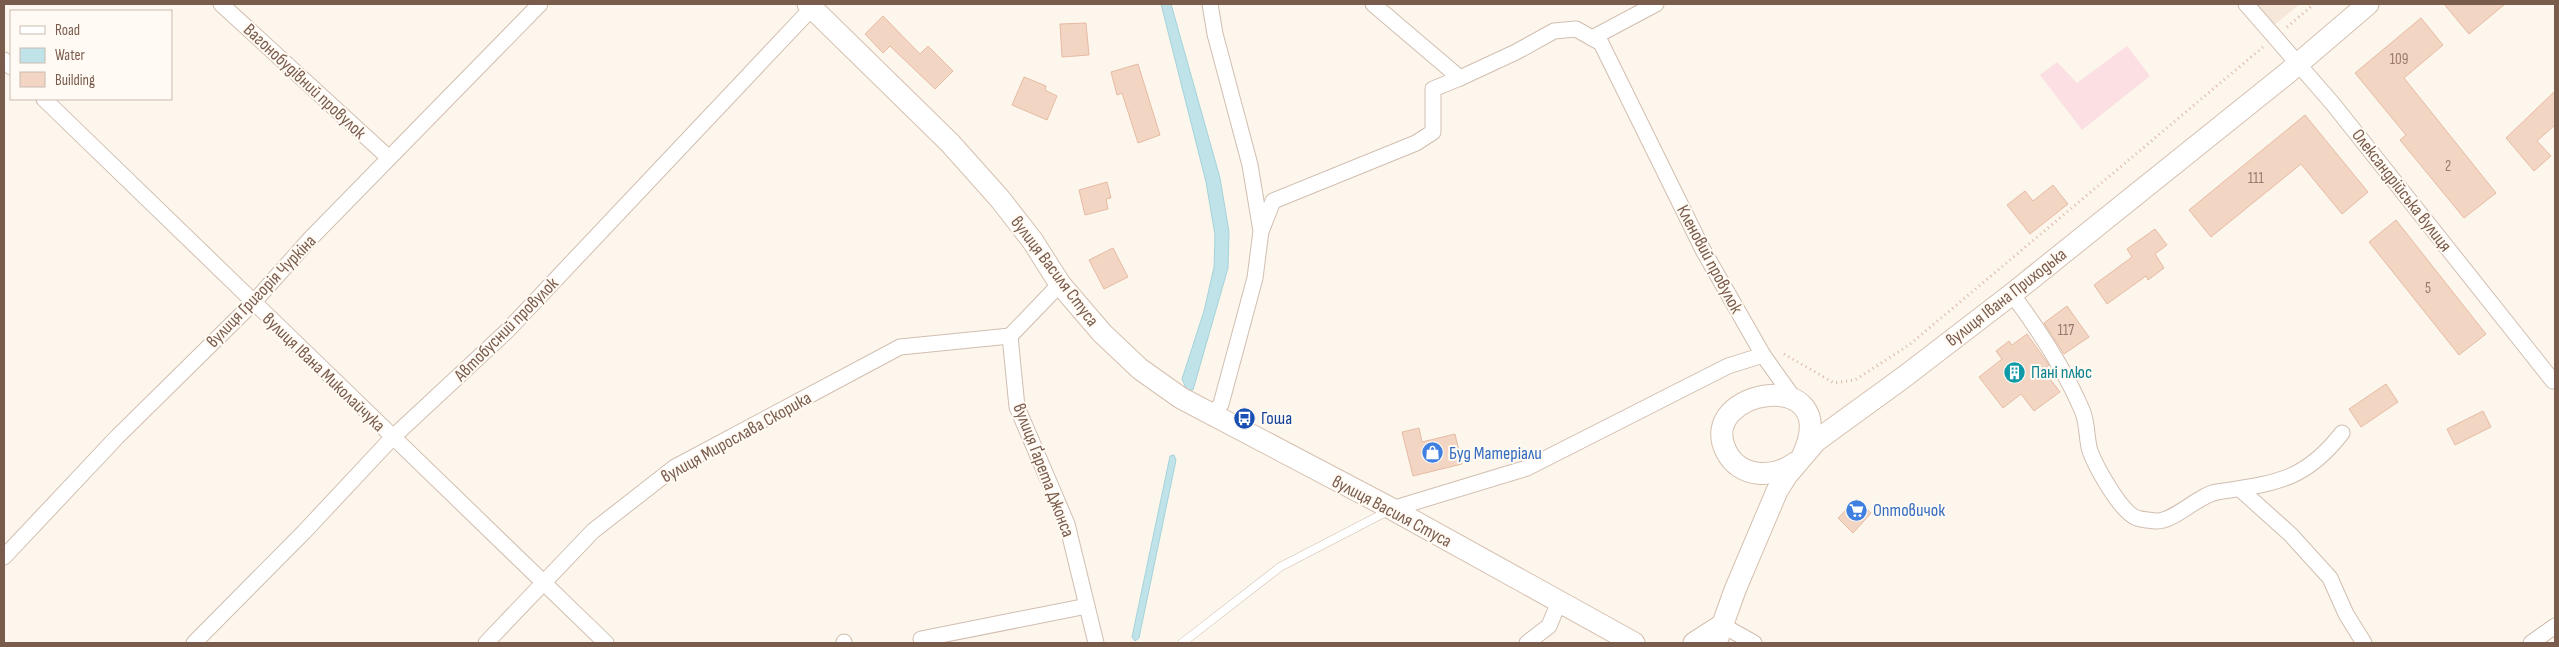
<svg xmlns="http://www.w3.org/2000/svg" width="2559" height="647" viewBox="0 0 2559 647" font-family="'Sofia Sans Condensed',sans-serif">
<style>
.residential{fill:#f5e8da}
.medical{fill:#fbdfe3}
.water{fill:#bfe3e8;stroke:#a5d3da}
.building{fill:#f3d5c3;stroke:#e6bba3}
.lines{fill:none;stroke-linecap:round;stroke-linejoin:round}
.lane-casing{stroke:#d1beb0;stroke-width:9}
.street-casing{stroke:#d1beb0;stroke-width:17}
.secondary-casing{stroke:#d6c0b0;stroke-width:23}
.path{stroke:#d9b8a5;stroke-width:3;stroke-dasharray:1 4;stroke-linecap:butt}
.lane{stroke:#fff;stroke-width:8}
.street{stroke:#fff;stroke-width:15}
.secondary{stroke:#fff;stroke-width:21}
.labels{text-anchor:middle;stroke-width:4;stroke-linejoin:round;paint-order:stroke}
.number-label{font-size:15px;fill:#987a6a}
.street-label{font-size:18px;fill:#7a5c4d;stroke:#fffaf3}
.culture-label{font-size:18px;fill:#0d838f;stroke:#fffaf3;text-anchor:start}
.transit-label{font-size:18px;fill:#164399;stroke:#fffaf3;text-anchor:start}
.shop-label{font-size:18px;fill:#366cbe;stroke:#fffaf3;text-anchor:start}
</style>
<rect width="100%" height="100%" fill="#fdf6ec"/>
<!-- residential -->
<polygon class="residential" points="2255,4 2300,4 2274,25"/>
<!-- medical -->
<polygon class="medical" points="2127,46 2150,76 2082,130 2040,75 2057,62 2077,83"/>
<!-- water -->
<g class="water">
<polygon points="1161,4 1171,4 1220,178 1229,232 1228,268 1193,390 1187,390 1182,379 1204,311 1214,267 1215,235 1206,182"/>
<polygon points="1174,455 1176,460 1139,638 1135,641 1132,637 1170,456"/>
</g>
<!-- building -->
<g class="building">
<polygon points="2444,4 2505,4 2469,34"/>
<polygon points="883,16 920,54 928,46 953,71 935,89 890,46 883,53 865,34"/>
<polygon points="2421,18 2443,45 2404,78 2496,193 2464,218 2400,140 2406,135 2355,73"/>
<polygon points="1086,23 1089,55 1062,57 1060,24"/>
<polygon points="1138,64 1160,135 1138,143 1122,93 1117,95 1111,72"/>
<polygon points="1024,77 1046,86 1045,90 1057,96 1047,120 1012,105"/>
<polygon points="2555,91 2555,125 2537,141 2551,156 2534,171 2506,138"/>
<polygon points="2305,115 2368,192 2342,214 2301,164 2211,237 2189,210"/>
<polygon points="1107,182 1111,198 1106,199 1108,209 1085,215 1079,190"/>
<polygon points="2053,185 2068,204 2030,234 2007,205 2025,191 2033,201"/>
<polygon points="2396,220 2486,334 2459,355 2369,242"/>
<polygon points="2155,229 2167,245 2155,254 2164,268 2148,280 2146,276 2107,304 2094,285 2132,257 2127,249"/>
<polygon points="1113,248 1128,277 1104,289 1089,260"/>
<polygon points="2067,306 2089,337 2064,354 2044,323"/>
<polygon points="2027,334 2049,365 2043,370 2060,392 2034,411 2021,394 2003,408 1979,377 2002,359 1996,351 2009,341 2012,345"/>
<polygon points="2386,384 2398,402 2361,427 2349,409"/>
<polygon points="2483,411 2491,427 2455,445 2447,429"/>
<polygon points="1419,428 1422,442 1455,434 1462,464 1413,476 1402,432"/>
<polygon points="1857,499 1871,513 1853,533 1838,518"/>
</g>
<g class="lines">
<defs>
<polyline id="lane" points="1182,643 1280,567 1390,510"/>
<g id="street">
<polyline points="221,4 389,158"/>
<polyline points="1210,4 1215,34 1250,165 1261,231 1255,278 1221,404 1212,415"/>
<polyline points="1373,4 1460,78 1516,52 1554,31 1576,29 1601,43 1703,250 1763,355 1728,366 1527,468 1392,509"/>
<polyline points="2246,4 2333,104 2553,381"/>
<polyline points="1592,38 1656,4"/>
<polyline points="4,60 11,67"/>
<polyline points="44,99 606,643"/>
<polyline points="1262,229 1273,201 1416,143 1433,132 1433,89 1460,78"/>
<polyline points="1060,284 1010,336 1017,407 1067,524 1096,643"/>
<path d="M2012,294C2039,330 2064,368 2082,410C2088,423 2086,438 2090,451C2096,467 2121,513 2137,518C2142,520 2150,520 2156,521C2174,522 2198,495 2217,492C2274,483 2304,482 2342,433"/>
<polyline points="1763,355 1795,400"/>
<polyline points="2241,490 2291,535 2330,578 2346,614 2364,643"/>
<polyline points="4,557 117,437 253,303 310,239 540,4"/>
<polyline points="1722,625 1754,643"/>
<polyline points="921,639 1087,606"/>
<polyline points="844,642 844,643"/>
<polyline points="194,643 304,532 393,437 507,331 812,8"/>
<polyline points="486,643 593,531 675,467 900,347 1010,336"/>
<polyline points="1527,643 1549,626 1559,602"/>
<polyline points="2531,643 2555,626"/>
</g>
<g id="secondary">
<polyline points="808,4 950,143 1000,199 1032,240 1060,284 1102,333 1140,369 1181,398 1392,509 1634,643"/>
<path d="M1795,463C1773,479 1739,478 1726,451C1695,389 1844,364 1803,455"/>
<polyline points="1694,643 1722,625"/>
<polyline points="1716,643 1735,590 1777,491 1787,475 1816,441 1904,377 2012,294 2285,75 2368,4"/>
</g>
</defs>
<!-- lane casing -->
<use href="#lane" class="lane-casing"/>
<!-- street casing -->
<use href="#street" class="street-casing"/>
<!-- secondary casing -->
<use href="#secondary" class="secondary-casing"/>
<!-- path -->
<g class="path">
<polyline points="2287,27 2314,4"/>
<polyline points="1784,354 1834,383 1855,380 1909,345 2263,47"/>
</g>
<!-- lane -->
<use href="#lane" class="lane"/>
<!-- street -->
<use href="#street" class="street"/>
<!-- secondary -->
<use href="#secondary" class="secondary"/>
</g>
<!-- icons -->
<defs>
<symbol id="building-disc" viewBox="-11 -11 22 22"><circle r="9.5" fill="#0f9aa8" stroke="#fffaf3"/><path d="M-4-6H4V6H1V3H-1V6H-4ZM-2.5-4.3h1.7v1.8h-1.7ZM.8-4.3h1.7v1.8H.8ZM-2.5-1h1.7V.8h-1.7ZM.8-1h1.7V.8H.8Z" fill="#fff"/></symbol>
<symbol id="bus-disc" viewBox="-11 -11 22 22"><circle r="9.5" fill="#1a4fb4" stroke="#fffaf3"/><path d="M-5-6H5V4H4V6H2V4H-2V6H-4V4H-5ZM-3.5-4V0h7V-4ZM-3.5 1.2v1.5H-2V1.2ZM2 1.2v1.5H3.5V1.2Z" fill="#fff"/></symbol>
<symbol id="shop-disc" viewBox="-11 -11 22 22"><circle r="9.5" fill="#3f7fe0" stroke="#fffaf3"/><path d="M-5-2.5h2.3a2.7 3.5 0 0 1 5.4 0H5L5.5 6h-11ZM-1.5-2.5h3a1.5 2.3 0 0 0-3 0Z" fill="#fff"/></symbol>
<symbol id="supermarket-disc" viewBox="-11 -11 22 22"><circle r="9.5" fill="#3f7fe0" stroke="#fffaf3"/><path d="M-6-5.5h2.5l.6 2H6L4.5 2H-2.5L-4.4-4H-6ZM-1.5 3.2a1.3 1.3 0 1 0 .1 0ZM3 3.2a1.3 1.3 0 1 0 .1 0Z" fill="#fff"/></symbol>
</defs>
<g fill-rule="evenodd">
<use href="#building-disc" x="2002" y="360" width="25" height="25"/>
<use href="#bus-disc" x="1232" y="406" width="25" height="25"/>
<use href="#shop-disc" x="1420" y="440" width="25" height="25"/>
<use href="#supermarket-disc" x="1844" y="498" width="25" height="25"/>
</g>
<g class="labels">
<!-- number labels -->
<g class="number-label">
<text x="2399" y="64">109</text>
<text x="2448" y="171">2</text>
<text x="2256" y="183">111</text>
<text x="2428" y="293">5</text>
<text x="2066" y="335">117</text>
</g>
<!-- street labels -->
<g class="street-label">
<text transform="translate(305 81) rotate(43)" y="6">Вагонобудівний провулок</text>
<text transform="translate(2402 190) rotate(52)" y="6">Олександрійська вулиця</text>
<text transform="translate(1710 259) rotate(62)" y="6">Кленовий провулок</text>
<text transform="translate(1055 271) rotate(53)" y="6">вулиця Василя Стуса</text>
<text transform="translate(261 291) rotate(-46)" y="6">вулиця Григорія Чуркіна</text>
<text transform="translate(2006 297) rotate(-38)" y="6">вулиця Івана Приходька</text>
<text transform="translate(506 329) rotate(-45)" y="6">Автобусний провулок</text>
<text transform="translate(324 372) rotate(44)" y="6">вулиця Івана Миколайчука</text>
<text transform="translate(736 437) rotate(-29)" y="6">вулиця Мирослава Скорика</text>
<text transform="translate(1044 470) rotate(69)" y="6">вулиця Ґарета Джонса</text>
<text transform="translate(1392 511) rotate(28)" y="6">вулиця Василя Стуса</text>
</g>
<!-- culture labels -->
<g class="culture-label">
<text x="2031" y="378">Пані плюс</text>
</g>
<!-- transit labels -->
<g class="transit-label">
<text x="1261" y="424">Гоша</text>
</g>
<!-- shop labels -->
<g class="shop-label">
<text x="1449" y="459">Буд Матерiали</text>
<text x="1873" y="516">Оптовичок</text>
</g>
</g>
<!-- border -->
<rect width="2559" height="647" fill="none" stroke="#7a5c4d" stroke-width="10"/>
<!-- legend -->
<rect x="10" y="10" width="162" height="90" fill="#fffaf3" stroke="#cabbb1"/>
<rect x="20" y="26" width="25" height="8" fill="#ffffff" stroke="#cabbb1"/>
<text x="55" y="35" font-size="15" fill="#7a5c4d">Road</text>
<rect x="20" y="48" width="25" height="15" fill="#bfe3e8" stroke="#cabbb1"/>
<text x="55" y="60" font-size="15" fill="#7a5c4d">Water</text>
<rect x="20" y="72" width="25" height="15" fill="#f3d5c3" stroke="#cabbb1"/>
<text x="55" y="85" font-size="15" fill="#7a5c4d">Building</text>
</svg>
